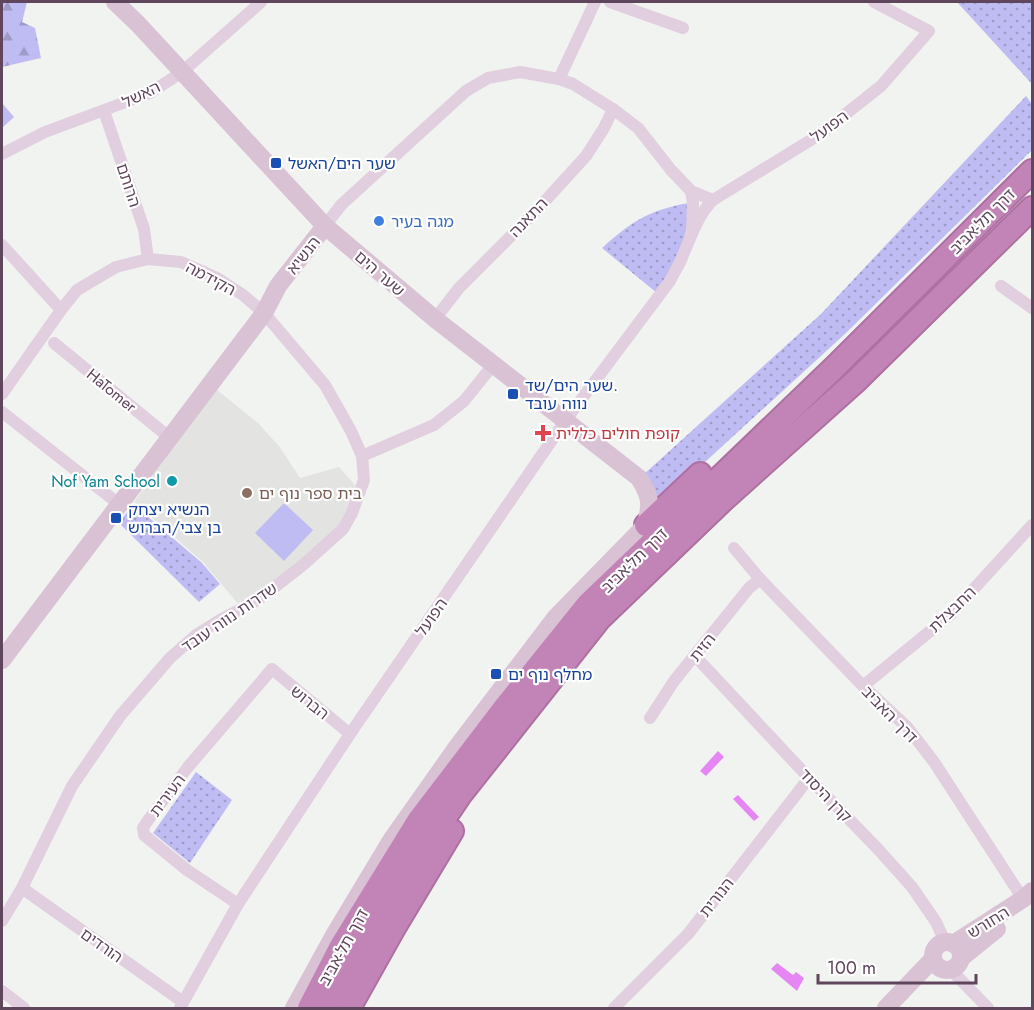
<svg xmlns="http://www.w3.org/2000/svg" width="1034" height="1010" viewBox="0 0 1034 1010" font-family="Jost,'Noto Sans Hebrew',sans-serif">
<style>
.education{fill:#e3e4e1}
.green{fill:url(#green-dots)}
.forest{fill:url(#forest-firs)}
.pitch{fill:#bfbcf3}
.water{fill:#e686f3}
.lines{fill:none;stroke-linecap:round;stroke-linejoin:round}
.highway-casing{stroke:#ae70a2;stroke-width:26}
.street{stroke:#e1cede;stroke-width:12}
.secondary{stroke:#dac2d5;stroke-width:18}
.highway{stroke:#c284b6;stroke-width:22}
.transit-dot{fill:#1a4fb4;stroke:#fff;stroke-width:2}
.shop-dot{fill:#3f7fe0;stroke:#fff;stroke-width:2}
.health-dot{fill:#e0444e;stroke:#fff;stroke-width:2}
.culture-dot{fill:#0f9aa8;stroke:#fff;stroke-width:2}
.education-dot{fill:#8d6e63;stroke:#fff;stroke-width:2}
.labels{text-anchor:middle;stroke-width:4.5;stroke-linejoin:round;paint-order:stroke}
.street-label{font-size:16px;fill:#5f465c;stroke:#fff}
.transit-label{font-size:16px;fill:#164399;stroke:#fff;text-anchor:start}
.shop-label{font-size:16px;fill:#366cbe;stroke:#fff;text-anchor:start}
.health-label{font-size:16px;fill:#be3a42;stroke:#fff;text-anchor:start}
.culture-label{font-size:16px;fill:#0d838f;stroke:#fff;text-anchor:end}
.education-label{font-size:16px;fill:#785e54;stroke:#fff;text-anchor:start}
</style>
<defs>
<pattern id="green-dots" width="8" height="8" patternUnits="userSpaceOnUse" patternTransform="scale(1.5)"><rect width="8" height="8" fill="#bfbcf3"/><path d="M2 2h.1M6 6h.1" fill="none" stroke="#9e9bc8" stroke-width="1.8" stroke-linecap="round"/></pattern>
<pattern id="forest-firs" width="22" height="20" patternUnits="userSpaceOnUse" patternTransform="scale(1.5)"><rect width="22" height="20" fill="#bfbcf3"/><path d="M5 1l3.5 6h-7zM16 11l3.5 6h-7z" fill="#9e9bc8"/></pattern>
</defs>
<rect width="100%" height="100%" fill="#f1f3f0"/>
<!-- education -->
<polygon class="education" points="216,389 258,423 279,446 300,478 339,467 355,485 349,510 340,526 259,595 240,606 203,562 134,502"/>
<!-- green -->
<g class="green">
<polygon points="957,2 1032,2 1032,84"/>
<polygon points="1026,96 1032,104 1032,150 846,333 657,506 643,475 821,314"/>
<path d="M689,203L687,227L680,254L657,293L602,248C632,221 649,210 689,203Z"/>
<polygon points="133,504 202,563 220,584 199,602 119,523"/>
<polygon points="196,772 232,800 190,863 153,833"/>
</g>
<!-- forest -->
<polygon class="forest" points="2,2 27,2 22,22 35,28 41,58 2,67"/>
<!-- pitch -->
<g class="pitch">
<polygon points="2,103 14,117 2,128"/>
<polygon points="284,503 313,530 284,561 255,533"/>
</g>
<!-- water -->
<g class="water">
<polygon points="718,751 724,757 706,776 700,771"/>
<polygon points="738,795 759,817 754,821 733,799"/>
<polygon points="777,963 793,975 796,972 804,978 797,991 771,969"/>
</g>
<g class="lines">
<defs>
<g id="highway">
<polyline points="646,525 700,474"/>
<polyline points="309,1008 341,946 418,821 505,707 588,604 835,367 1032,171"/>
<polyline points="331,1008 373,930 421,853 460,795 600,618 722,501 857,380 1032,208"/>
<polyline points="349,1008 395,926 452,831"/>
</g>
</defs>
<!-- highway casing -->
<use href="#highway" class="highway-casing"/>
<!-- street -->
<g class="street">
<polyline points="610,2 683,28"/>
<polyline points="559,79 595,2"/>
<polyline points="104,111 144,229 148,259"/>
<polyline points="2,154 45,132 150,93 182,72 261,2"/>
<polyline points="691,191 693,203 692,228"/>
<polyline points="325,226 341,205 466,91 488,78 520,72 559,79 573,84 613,109 638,128 671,170 691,191 713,200"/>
<polyline points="2,245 61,310"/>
<polyline points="1001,286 1032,308"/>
<polyline points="435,319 459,288 535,212 586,156 604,128 613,109"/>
<polyline points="54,343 170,438"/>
<polyline points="2,394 61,310 77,290 116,267 148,259 181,262 217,278 243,295 264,313 325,385 351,431 362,456"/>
<polyline points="2,412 120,505"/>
<polyline points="734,548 760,579 863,686 907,727 934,762 1023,899"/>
<polyline points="695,656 809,778 877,848 912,887 936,922 945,942"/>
<polyline points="863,686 951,614 1032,525"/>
<polyline points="650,718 674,681 749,588 760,579"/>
<polyline points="22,888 183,1002"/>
<polyline points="238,904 187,870 144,835 143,828 146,823 188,767 272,669 350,734"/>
<polyline points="2,921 22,888 72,786 120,716 170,658 196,635 220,620 258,600 303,565 343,529 352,513 364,480 362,456 434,425 464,401 493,365"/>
<polyline points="951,970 988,1008"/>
<polyline points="2,991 24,1008"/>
<path d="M180,1008L238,904L350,734L565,421L670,281C674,272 680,264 683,255C692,235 697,216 713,200L819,135L881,86L929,31L874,2"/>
<polyline points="614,1008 688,934 809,778"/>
</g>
<!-- secondary -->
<g class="secondary">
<path d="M115,2L138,24L325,226L435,319L639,478C651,497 651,504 646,525L556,617L457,747L392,839L333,937L294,1008"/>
<polyline points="2,660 264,313 278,286 325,226"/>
<circle cx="947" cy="956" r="14"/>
<polyline points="953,944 1023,899 1032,891"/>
<polyline points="961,958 997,929"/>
<polyline points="886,1008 933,959"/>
</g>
<!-- highway -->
<use href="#highway" class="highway"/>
</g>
<!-- markers -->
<g class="transit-dot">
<rect x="270" y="157" width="12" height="12" rx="3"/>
<rect x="507" y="388" width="12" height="12" rx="3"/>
<rect x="110" y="512" width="12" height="12" rx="3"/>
<rect x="490" y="668" width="12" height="12" rx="3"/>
</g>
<circle class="shop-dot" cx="379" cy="221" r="6"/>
<path class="health-dot" d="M540 424h6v6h6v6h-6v6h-6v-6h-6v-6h6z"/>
<circle class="culture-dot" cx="172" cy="481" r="6"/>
<circle class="education-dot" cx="247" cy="493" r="6"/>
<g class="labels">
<!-- street labels -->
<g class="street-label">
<text transform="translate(141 94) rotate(-26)" y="6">האשל</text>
<text transform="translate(829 126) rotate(-36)" y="6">הפועל</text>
<text transform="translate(129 185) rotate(72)" y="6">הרותם</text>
<text transform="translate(528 217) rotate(-46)" y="6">התאנה</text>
<text transform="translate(982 221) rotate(-45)" y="6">דרך תל-אביב</text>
<text transform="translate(303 255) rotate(-52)" y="6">הנשיא</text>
<text transform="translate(380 273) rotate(41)" y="6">שער הים</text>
<text transform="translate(211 278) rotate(28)" y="6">הקידמה</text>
<text transform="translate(112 390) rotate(39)" y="6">HaTomer</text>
<text transform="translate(634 560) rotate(-44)" y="6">דרך תל-אביב</text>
<text transform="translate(952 609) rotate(-44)" y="6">החבצלת</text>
<text transform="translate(229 617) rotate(-34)" y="6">שדרות נווה עובד</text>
<text transform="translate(431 617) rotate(-55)" y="6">הפועל</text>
<text transform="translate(702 647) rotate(-51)" y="6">הזית</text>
<text transform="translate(310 702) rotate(39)" y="6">הברוש</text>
<text transform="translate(890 714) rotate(46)" y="6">דרך האביב</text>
<text transform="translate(167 795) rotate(-53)" y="6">העירית</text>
<text transform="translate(826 795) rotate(46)" y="6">קרן היסוד</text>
<text transform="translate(716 897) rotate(-52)" y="6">הנורית</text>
<text transform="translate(988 922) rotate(-32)" y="6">החורש</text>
<text transform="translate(102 945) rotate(35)" y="6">הורדים</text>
<text transform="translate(343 947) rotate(-61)" y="6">דרך תל-אביב</text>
</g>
<!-- transit labels -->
<g class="transit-label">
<text x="288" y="169">שער הים/האשל</text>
<text x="525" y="391">שער הים/שד.<tspan x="525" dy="18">נווה עובד</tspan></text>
<text x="128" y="515">הנשיא יצחק<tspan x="128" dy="18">בן צבי/הברוש</tspan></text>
<text x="508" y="680">מחלף נוף ים</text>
</g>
<!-- shop labels -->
<g class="shop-label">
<text x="391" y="227">מגה בעיר</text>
</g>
<!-- health labels -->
<g class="health-label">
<text x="556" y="439">קופת חולים כללית</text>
</g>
<!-- culture labels -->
<g class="culture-label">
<text x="160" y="487">Nof Yam School</text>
</g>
<!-- education labels -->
<g class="education-label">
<text x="259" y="499">בית ספר נוף ים</text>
</g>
</g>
<!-- border -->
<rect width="1034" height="1010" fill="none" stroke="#5f465c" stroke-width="6"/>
<!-- scale -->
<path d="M818 974v9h158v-9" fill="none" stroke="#5f465c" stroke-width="3"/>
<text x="827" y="974" font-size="18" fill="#5f465c" stroke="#ffffff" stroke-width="4.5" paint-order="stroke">100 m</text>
</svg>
